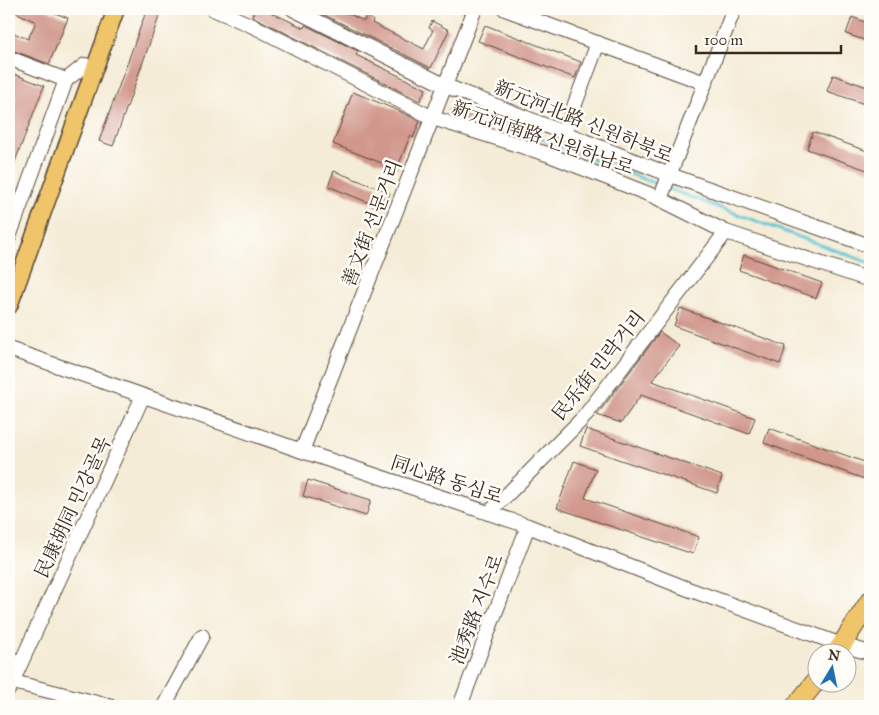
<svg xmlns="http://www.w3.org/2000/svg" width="879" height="715" viewBox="0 0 879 715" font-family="'IM FELL Great Primer','Noto Serif SC','Noto Serif KR',serif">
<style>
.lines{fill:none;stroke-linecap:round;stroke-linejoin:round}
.stream{stroke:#59c4d3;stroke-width:3}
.building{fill:#d1978c}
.minor-casing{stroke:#57473a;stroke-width:16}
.major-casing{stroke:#57473a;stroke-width:19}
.highway-casing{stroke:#57473a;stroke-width:21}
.minor{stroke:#fff;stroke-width:14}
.major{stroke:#f0c469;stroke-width:16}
.highway{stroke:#f0c469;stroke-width:19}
.labels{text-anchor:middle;stroke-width:5;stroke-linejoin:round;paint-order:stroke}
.street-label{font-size:19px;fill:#3b2a1e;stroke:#fdfcf7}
</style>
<rect width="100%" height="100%" fill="#fdfcf7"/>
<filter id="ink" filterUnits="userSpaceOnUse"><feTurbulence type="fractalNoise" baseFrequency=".02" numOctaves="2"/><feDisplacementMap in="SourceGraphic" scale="10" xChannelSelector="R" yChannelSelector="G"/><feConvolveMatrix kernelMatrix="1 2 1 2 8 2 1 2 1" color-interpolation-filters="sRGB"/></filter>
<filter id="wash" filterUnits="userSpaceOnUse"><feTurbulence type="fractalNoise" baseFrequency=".0096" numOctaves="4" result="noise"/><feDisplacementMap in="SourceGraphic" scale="20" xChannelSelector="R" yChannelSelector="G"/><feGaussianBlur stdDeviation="1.12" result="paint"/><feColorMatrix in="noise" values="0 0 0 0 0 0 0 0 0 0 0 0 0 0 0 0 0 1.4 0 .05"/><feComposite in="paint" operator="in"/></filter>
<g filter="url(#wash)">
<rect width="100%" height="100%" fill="#f5ecd7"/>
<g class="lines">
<!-- stream -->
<g class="stream">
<polyline points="481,117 494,120 661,186"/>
<polyline points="669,189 870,263"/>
</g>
</g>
<g id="blocks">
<!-- building -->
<g class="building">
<polygon points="9,9 45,9 68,18 49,64 9,49 9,31 28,39 36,22"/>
<polygon points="147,9 160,14 113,146 99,141"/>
<polygon points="255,9 264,9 304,28 305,25 358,51 356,55 426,89 420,101 252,16"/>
<polygon points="313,9 339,9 364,21 366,17 373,20 372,23 424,49 433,30 429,28 432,21 449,30 431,68"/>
<polygon points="852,17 870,24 870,42 846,34"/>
<polygon points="485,25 581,62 575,78 478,41"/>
<polygon points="9,72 44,86 9,177 9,116 16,97 9,94"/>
<polygon points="833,75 870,88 870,106 827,91"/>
<polygon points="353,92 399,111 420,121 413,138 410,136 397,169 333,144"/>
<polygon points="455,102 479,111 475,122 450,114"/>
<polygon points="813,132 870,152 870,171 807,149"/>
<polygon points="334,171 390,193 384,209 328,186"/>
<polygon points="744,255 822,283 816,298 739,270"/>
<polygon points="680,308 786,346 780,364 674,326"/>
<polygon points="660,332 679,346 652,381 755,418 749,434 641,395 621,423 597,415"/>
<polygon points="769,428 870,464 870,481 764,443"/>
<polygon points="586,429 722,476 717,493 580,446"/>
<polygon points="574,461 596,469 585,498 699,537 693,554 557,508"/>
<polygon points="308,480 371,500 366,516 303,496"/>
</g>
</g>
</g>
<g filter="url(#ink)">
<use href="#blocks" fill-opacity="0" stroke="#57473a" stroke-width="1"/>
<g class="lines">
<defs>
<g id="minor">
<polyline points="213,9 255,27 433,118 547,154 656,197 726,232 870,280"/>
<polyline points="293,9 446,86 670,175 870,246"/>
<polyline points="505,9 705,83"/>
<polyline points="9,58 66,80"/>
<polyline points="564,133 598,43"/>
<polyline points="660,199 734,9"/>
<polyline points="9,237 66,80 85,65"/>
<polyline points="9,349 302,451 528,526 688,589 842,645 870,653"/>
<polyline points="302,451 475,9"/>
<polyline points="489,513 584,417 726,232"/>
<polyline points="9,681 109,706"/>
<polyline points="9,689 143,396"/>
<polyline points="164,706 202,636"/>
<polyline points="460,706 528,526"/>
</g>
<polyline id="major" points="9,306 116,9"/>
<g id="highway">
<polyline points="837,652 870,601"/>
<polyline points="796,706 816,681"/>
</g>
</defs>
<!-- minor casing -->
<use href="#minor" class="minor-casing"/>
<!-- major casing -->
<use href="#major" class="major-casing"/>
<!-- highway casing -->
<use href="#highway" class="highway-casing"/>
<!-- minor -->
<use href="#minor" class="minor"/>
<!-- major -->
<use href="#major" class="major"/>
<!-- highway -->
<use href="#highway" class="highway"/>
</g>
</g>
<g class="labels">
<!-- street labels -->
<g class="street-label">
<text transform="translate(584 121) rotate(22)" y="7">新元河北路 신원하북로</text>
<text transform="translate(543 137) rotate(19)" y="7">新元河南路 신원하남로</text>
<text transform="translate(371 223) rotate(-69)" y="7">善文街 선문거리</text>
<text transform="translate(598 365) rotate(-51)" y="7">民乐街 민락거리</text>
<text transform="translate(447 479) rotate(18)" y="7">同心路 동심로</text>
<text transform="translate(72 507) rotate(-65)" y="7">民康胡同 민강골목</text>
<text transform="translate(476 609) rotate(-69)" y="7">池秀路 지수로</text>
</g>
</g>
<!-- margin -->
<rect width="879" height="715" fill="none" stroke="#fdfcf7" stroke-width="30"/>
<!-- north arrow -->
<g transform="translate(832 668) rotate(10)"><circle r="24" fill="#fdfcf7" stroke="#afa8a0"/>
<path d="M0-4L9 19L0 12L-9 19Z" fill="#1f6fb2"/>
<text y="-8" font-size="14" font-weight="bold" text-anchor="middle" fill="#3b2a1e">N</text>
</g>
<!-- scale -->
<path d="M696 45v8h145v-8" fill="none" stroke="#3b2a1e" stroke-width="2.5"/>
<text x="704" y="45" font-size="15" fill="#3b2a1e" stroke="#fdfcf7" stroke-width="4" paint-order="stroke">100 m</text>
</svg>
